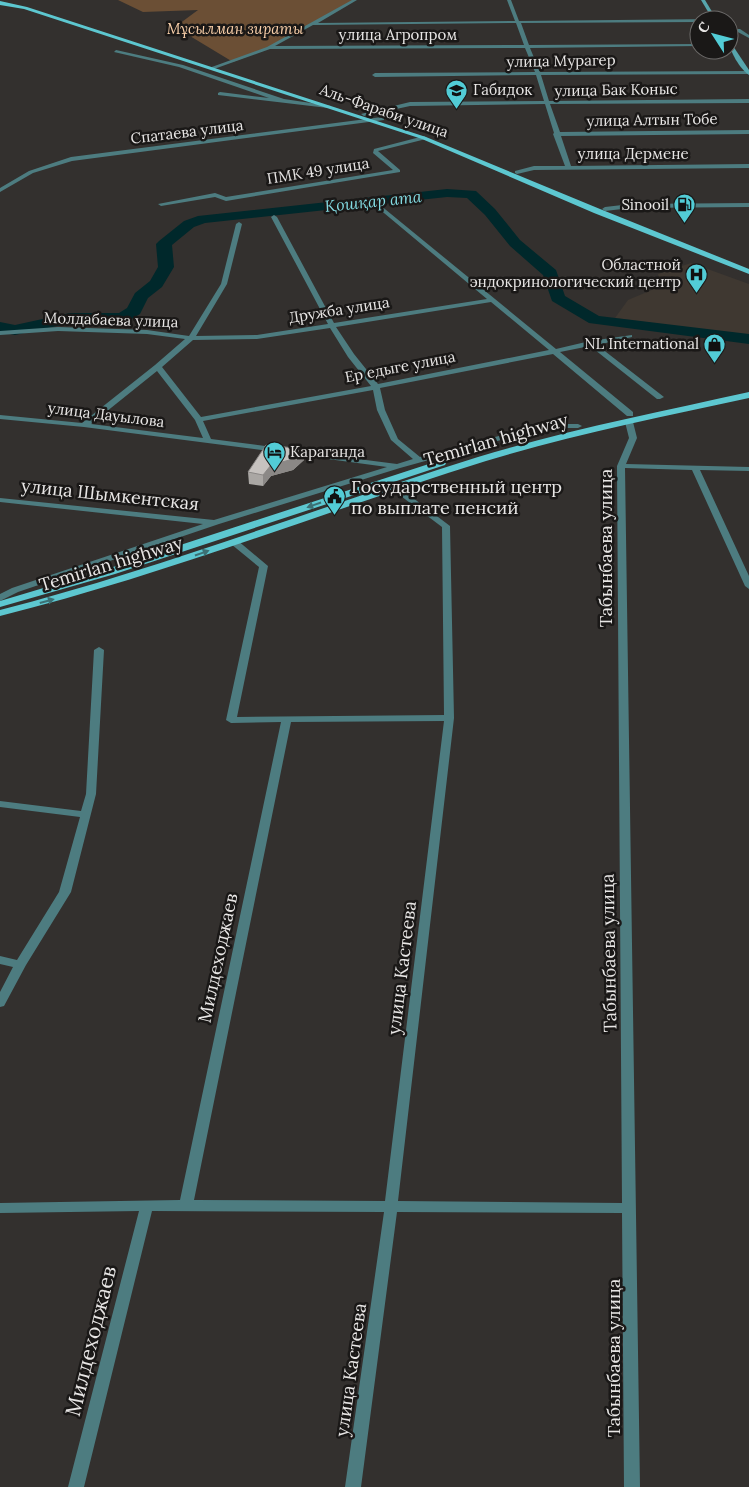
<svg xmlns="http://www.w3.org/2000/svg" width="749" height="1487" viewBox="0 0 749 1487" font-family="Lora,serif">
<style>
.built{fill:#3f3831}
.green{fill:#6b4f35}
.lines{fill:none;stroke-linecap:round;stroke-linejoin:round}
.river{fill:#00282b;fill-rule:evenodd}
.street{fill:#4d7c80;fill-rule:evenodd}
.secondary{fill:#57a6ad;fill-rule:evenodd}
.primary{fill:#5dc7d0;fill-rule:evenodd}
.wall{fill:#aaa7a4}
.shaded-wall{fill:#8b8886}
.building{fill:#c6c2bf;stroke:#8b8886}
.oneway{fill:#3c7074}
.labels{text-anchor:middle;stroke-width:5;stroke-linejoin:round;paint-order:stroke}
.far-park-label{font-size:15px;font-style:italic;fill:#fad0aa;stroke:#1a1817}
.far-street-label{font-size:15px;fill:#e8e6e5;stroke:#1a1817}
.far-poi-label{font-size:15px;fill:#e8e6e5;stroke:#1a1817;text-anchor:end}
.far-water-label{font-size:16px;font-style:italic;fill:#83dbe2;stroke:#1a1817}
.street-label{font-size:18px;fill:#e8e6e5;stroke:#1a1817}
.poi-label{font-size:18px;fill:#e8e6e5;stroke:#1a1817;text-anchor:start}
.near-street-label{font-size:21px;fill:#e8e6e5;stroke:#1a1817}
</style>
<rect width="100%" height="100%" fill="#33302e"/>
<!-- built -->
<polygon class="built" points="691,263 749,284 749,336 615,318 628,300 661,286 658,274"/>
<!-- green -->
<polygon class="green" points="118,0 356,0 269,48 233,62 175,27 198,10 143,12"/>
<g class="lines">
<!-- river -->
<polygon class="river" points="447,189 476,191 495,209 520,240 556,270 565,296 599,316 749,334 749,344 589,323 552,301 543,275 510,246 485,215 467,198 447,197 205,223 194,227 172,245 174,267 162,287 148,298 140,314 128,321 71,323 15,335 0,332 0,322 15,325 70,313 119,313 127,308 135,293 150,281 158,267 156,244 159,241 184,221 198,216"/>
<!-- street -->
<g class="street">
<path d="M352,0H357L318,23L515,21L507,0H511L519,21L716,19L699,20V22L521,23L529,45L699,44V46L530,48L540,72L749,71L748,74L541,75L549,101L749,99V103L550,104L560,132L749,130V134L561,136L571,166L749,164V168L534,170L517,174L515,173V171L534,166H565L553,134L554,133L545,104L410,106L364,116L361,114L410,102L544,101L536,75L375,77L372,75L375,73L535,72L525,48L270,49L214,69L209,68L267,47ZM516,23L524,45L275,46L313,25Z"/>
<polygon points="736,29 740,29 749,35 749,38 736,31"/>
<polygon points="116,50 183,65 284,99 331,106 328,108 218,95 218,93 220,92 269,98 179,67 114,52"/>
<polygon points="382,117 384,118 384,120 72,161 33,173 0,192 0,188 29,171 71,157"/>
<polygon points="424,136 427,138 426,139 378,151 400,170 400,172 226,201 215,197 161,206 158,204 215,193 226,197 393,170 373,153 374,149"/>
<polygon points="749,203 749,207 631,208 605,211 602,209 605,207 631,204"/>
<path d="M380,205L556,349L590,341L632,335V337L597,345L664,397L660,399H657L590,346L560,352L633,412V416H627L553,354L380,388L385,410L398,439L420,457L544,424H578L582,426L578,428H544L400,468L219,524L18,592L0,601V594L12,588L203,524L0,502V498L214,520L387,467L291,454L287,452L288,450L397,464L413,459L391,440L377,410L373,390L203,421L211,439L280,448L281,450L277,452L84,427L0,419V415L82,423L155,365L185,339L147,334L58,331L0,335V331L58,327L147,330L189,336L221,284L236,224L239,222L242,224L227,284L196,336L257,335L328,324L271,217L274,215L277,217L334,323L487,299L378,208L377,207ZM491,302L549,350L378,384L354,354L336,327ZM330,328L348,357L371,386L201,417L162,367L193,340L257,339ZM157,371L195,420L203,438L91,424Z"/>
<path d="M626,420H629L633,422L637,438L626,464L749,467V471L700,470L749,576V589L745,586L692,470L625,468L640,1487H624L622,1213L397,1212L361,1487H345L384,1212L152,1211L84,1487H68L139,1211L0,1213V1203L180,1200L281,722L231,723L226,720L259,567L231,544V540H237L268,566L237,717L444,715L442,527L381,481L382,479H388L450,526L454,718L398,1201L622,1203L617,466L629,438L625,422ZM444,721L385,1201L194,1200L291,722Z"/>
<polygon points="99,647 104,650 96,794 71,892 26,965 4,1006 0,1007 0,992 13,967 0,964 0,956 17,960 59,892 80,817 0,807 0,801 81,811 86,794 94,650"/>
</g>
<!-- secondary -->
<g class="secondary">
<polygon points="701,0 705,0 717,20 713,20"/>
<path d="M729,40L749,70V75C740,69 729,51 729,40Z"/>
</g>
<!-- primary -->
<g class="primary">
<polygon points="0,1 27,7 426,137 600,209 749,269 749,274 594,213 422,139 24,9 0,5"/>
<path d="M749,392V398C661,417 572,435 486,461C323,512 165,575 0,616V610C162,568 319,507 478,457C567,430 659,412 749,392Z"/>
<polygon points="441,460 446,463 445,465 115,574 0,607 0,601 107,569"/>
</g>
</g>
<!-- wall -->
<polygon class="wall" points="304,449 304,460 293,470 271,476 263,486 249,484 248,472"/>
<!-- shaded-wall -->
<polygon class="shaded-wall" points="304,449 304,460 293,470 271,476 263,486 263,475 271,465"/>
<!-- building -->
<polygon class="building" points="266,445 304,449 293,459 271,465 263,475 248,472"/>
<!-- one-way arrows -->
<defs><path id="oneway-solid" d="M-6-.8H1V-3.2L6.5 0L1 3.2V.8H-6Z" transform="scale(1.25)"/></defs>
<g class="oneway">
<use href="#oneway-solid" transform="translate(314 505) rotate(161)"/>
<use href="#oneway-solid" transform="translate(202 553) rotate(-19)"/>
<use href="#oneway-solid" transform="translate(47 601) rotate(-15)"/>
</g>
<!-- icons -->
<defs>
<symbol id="school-pin" viewBox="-11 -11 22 30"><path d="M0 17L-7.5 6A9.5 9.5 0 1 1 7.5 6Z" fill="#52ccd6" stroke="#1a1817"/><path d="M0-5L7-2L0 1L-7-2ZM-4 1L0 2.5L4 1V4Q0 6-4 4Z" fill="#111"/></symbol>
<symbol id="fuel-pin" viewBox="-11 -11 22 30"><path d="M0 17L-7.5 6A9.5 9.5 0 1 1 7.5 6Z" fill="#52ccd6" stroke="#1a1817"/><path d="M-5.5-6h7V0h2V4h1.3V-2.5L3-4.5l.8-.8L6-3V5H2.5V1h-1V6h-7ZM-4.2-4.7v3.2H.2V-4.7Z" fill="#111"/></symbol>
<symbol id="hospital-pin" viewBox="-11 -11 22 30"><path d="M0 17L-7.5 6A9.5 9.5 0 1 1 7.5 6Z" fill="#52ccd6" stroke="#1a1817"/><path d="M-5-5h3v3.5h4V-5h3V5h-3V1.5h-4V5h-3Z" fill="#111"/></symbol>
<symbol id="shop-pin" viewBox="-11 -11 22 30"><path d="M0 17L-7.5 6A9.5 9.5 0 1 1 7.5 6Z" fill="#52ccd6" stroke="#1a1817"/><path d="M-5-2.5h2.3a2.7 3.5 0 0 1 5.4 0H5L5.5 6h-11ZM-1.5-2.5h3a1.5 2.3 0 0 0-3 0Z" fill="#111"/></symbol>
<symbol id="hotel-pin" viewBox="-11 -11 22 30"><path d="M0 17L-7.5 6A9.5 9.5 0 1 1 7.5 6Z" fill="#52ccd6" stroke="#1a1817"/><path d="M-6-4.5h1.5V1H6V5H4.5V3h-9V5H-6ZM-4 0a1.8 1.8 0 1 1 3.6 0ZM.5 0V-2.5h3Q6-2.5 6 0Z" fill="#111"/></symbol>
<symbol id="civic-pin" viewBox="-11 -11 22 30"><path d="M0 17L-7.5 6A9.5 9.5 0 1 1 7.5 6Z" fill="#52ccd6" stroke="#1a1817"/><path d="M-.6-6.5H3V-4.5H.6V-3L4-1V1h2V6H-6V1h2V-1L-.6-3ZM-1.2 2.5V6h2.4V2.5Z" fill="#111"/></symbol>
</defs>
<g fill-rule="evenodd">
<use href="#school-pin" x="444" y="78" width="25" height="34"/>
<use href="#fuel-pin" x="672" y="192" width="25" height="34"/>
<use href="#hospital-pin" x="684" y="262" width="25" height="34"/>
<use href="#shop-pin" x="702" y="332" width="25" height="34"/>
<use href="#hotel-pin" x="262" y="440" width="25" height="34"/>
<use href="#civic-pin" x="322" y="484" width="25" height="34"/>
</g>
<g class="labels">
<!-- far-park labels -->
<g class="far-park-label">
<text x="235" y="34">Мұсылман зираты</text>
</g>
<!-- far-street labels -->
<g class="far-street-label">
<text x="398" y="40">улица Агропром</text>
<text transform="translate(561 61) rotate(-1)" y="5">улица Мурагер</text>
<text transform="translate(616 90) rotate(-1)" y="5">улица Бак Коныс</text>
<text transform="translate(384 111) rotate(19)" y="5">Аль-Фараби улица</text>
<text transform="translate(652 120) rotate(-1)" y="5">улица Алтын Тобе</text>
<text transform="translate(187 132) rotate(-7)" y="5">Спатаева улица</text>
<text x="633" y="159">улица Дермене</text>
<text transform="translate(318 171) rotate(-9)" y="5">ПМК 49 улица</text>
<text transform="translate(339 310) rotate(-9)" y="5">Дружба улица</text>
<text transform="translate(111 320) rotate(2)" y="5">Молдабаева улица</text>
<text transform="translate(400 367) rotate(-11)" y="5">Ер едыге улица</text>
<text transform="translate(106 415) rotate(7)" y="5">улица Дауылова</text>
</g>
<!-- far-poi labels -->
<g class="far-poi-label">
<text x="473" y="95" text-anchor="start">Габидок</text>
<text x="669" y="210">Sinooil</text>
<text x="681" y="270">Областной<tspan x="681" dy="17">эндокринологический центр</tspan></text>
<text x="699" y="349">NL International</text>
<text x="290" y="457" text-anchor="start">Караганда</text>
</g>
<!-- far-water labels -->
<g class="far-water-label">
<text transform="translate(373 201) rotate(-6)" y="6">Қошқар ата</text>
</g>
<!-- street labels -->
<g class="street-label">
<text transform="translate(496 440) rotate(-16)" y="6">Temirlan highway</text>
<text transform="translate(110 495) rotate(6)" y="6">улица Шымкентская</text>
<text transform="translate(606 548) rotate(-90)" y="6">Табынбаева улица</text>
<text transform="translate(111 564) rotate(-17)" y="6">Temirlan highway</text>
<text transform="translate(609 953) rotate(-91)" y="6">Табынбаева улица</text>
<text transform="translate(218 958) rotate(-78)" y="6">Милдеходжаев</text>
<text transform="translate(402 968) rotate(-83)" y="6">улица Кастеева</text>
<text transform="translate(614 1358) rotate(-90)" y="6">Табынбаева улица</text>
<text transform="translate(351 1370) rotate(-82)" y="6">улица Кастеева</text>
</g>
<!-- poi labels -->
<g class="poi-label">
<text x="351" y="493">Государственный центр<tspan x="351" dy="21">по выплате пенсий</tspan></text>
</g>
<!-- near-street labels -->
<g class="near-street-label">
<text transform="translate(91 1341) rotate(-76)" y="7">Милдеходжаев</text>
</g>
</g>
<!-- north arrow -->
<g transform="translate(714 35) rotate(306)"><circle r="24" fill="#1a1817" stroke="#6c6a69"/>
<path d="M0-4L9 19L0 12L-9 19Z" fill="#52ccd6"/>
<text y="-8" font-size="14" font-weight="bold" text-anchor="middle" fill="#e8e6e5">С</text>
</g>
</svg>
